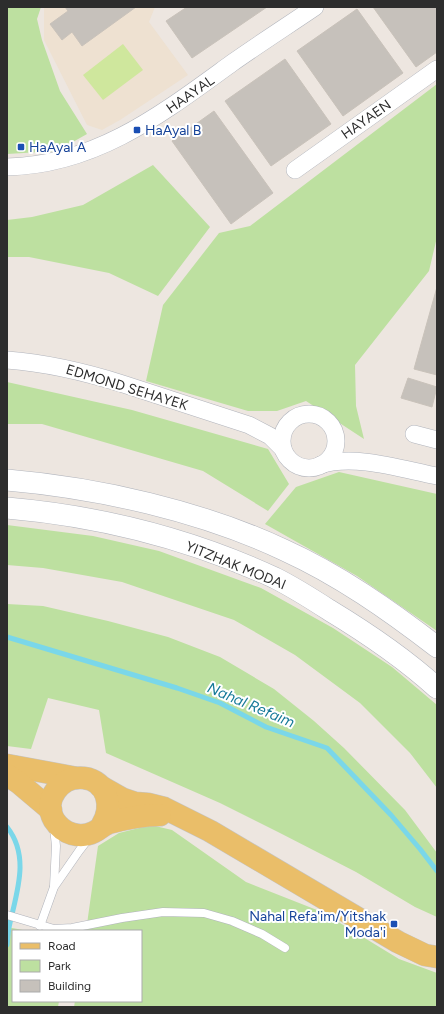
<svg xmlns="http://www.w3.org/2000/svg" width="444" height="1014" viewBox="0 0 444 1014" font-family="Figtree,sans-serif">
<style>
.education{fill:#eee1d1}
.green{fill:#bde0a0}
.pitch{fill:#cfe79d}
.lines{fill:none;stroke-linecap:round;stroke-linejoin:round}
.stream{stroke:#7ad7e9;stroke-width:5}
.building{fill:#c6c1bb;stroke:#c9c2ba}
.service-casing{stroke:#b1b4bc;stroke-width:9}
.minor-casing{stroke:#b1b4bc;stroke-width:18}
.tertiary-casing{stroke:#b1b4bc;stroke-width:22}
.primary-casing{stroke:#c4c4c4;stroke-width:23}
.service{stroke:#fff;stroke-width:8}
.minor{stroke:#fff;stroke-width:17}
.tertiary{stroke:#fff;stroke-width:21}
.primary{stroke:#eabe69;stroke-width:22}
.transit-dot{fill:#1a4fb4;stroke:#fff;stroke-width:1.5}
.labels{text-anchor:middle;stroke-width:4;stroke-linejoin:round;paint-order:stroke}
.street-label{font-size:14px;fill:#2d2d2d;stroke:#fff}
.transit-label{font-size:14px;fill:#164399;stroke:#fff;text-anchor:start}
.water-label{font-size:15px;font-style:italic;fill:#157998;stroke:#fff}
</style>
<rect width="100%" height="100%" fill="#ede6e0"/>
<!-- education -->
<polygon class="education" points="44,7 155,7 149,22 188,75 120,120 102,130 87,125 44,40"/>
<!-- green -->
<g class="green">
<polygon points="7,7 41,7 37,19 42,40 60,91 87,134 57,151 7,154"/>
<polygon points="437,84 437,237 429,271 355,365 356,406 364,439 306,401 277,411 248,411 146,381 163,305 219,233 250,226"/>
<polygon points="153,165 210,227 158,296 109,273 29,257 7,257 7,220 32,217 83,205"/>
<polygon points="7,382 132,410 268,449 289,484 268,511 203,471 42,424 7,424"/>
<polygon points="339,472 437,494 437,631 357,576 265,524 296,487"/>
<polygon points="7,525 93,536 159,551 261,588 333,628 392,667 437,705 437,788 410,753 360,703 295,655 234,620 122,582 43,568 7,565"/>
<polygon points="7,604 43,606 108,621 168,637 220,657 274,689 314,721 344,748 405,810 437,853 437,917 415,907 356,872 278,832 220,803 106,753 99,710 48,698 31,749 7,746"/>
<polygon points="151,825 172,830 246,882 322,912 399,959 437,973 437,1007 74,1007 75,1001 141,1001 141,931 86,931 98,846 119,833"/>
<polygon points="7,927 28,931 13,931 13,1001 59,1001 58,1007 7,1007"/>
</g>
<!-- pitch -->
<polygon class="pitch" points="123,44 143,70 103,100 83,75"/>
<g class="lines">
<!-- stream -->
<g class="stream">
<polyline points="7,637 177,688 220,703 266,727 327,748 391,815 420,849 437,871"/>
<path d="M7,827C30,856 17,891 10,923C8,930 8,938 7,945"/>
</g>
</g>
<!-- building -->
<g class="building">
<polygon points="65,7 136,7 82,46 72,32 62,40 50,24 68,11"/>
<polygon points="187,7 267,7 192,58 166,21"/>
<polygon points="373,7 437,7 437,52 416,67"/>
<polygon points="357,9 403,73 343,116 297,51"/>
<polygon points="285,59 331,124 271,166 225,101"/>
<polygon points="214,111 273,193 231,224 172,141"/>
<polygon points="437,287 437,375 414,369"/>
<polygon points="408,378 437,387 432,407 401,398"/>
</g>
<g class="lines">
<defs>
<g id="service">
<polyline points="54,828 56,846 54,886"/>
<polyline points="7,915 54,929 72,928 122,918 163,912 204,913 232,921 262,934 285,948"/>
<polyline points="40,926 54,887 79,851 89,838"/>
</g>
<g id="minor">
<path d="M7,167C97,165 163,113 232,63C259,44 287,26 315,7"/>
<polyline points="295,170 437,69"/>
<path d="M7,360C47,363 85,372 123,384L249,425L270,436L283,449"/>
<circle cx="309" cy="441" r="27"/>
<polyline points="414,434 437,440"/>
<path d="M320,465C355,454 401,469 437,476"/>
</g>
<g id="tertiary">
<path d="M7,480C99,488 201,511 284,550C339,575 389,610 437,647"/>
<path d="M7,508C99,516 191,539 275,578C293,587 312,599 329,610C367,633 404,658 437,688"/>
</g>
<g id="primary">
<polyline points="7,765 77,778"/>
<polyline points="7,775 19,783 51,810"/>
<polyline points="100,786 123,799 135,803 148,804 164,808 210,831 398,942 425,955 437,957"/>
<path d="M102,825C113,807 108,781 84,778C61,775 42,800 54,820C63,834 80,839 94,832C100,829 103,825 109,823C127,818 142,815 160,815"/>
</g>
</defs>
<!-- service casing -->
<use href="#service" class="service-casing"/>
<!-- minor casing -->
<use href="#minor" class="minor-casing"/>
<!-- tertiary casing -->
<use href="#tertiary" class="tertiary-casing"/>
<!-- primary casing -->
<use href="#primary" class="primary-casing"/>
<!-- service -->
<use href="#service" class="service"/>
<!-- minor -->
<use href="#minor" class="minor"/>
<!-- tertiary -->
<use href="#tertiary" class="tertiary"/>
<!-- primary -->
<use href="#primary" class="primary"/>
</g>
<!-- markers -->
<g class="transit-dot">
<rect x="133" y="126" width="8" height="8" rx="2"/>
<rect x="17" y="143" width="8" height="8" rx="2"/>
<rect x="390" y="920" width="8" height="8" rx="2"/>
</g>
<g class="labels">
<!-- street labels -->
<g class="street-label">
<text transform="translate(190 94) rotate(-35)" y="5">HAAYAL</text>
<text transform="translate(366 119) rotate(-35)" y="5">HAYAEN</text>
<text transform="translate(127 387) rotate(17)" y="5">EDMOND SEHAYEK</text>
<text transform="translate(236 565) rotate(22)" y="5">YITZHAK MODAI</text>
</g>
<!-- transit labels -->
<g class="transit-label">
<text x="145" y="135">HaAyal B</text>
<text x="29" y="152">HaAyal A</text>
<text x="386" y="921" text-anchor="end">Nahal Refa'im/Yitshak<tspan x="386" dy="16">Moda'i</tspan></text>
</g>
<!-- water labels -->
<g class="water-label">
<text transform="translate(251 705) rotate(23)" y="5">Nahal Refaim</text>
</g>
</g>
<!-- border -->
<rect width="444" height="1014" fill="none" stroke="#2d2d2d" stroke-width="16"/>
<!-- legend -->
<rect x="12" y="930" width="130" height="72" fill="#ffffff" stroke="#ababab"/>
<rect x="20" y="943" width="20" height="6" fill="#eabe69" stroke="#ababab"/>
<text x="48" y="950" font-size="12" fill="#2d2d2d">Road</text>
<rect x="20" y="960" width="20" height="12" fill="#bde0a0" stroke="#ababab"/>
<text x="48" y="970" font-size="12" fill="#2d2d2d">Park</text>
<rect x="20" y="980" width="20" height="12" fill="#c6c1bb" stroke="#ababab"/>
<text x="48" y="990" font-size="12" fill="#2d2d2d">Building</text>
</svg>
